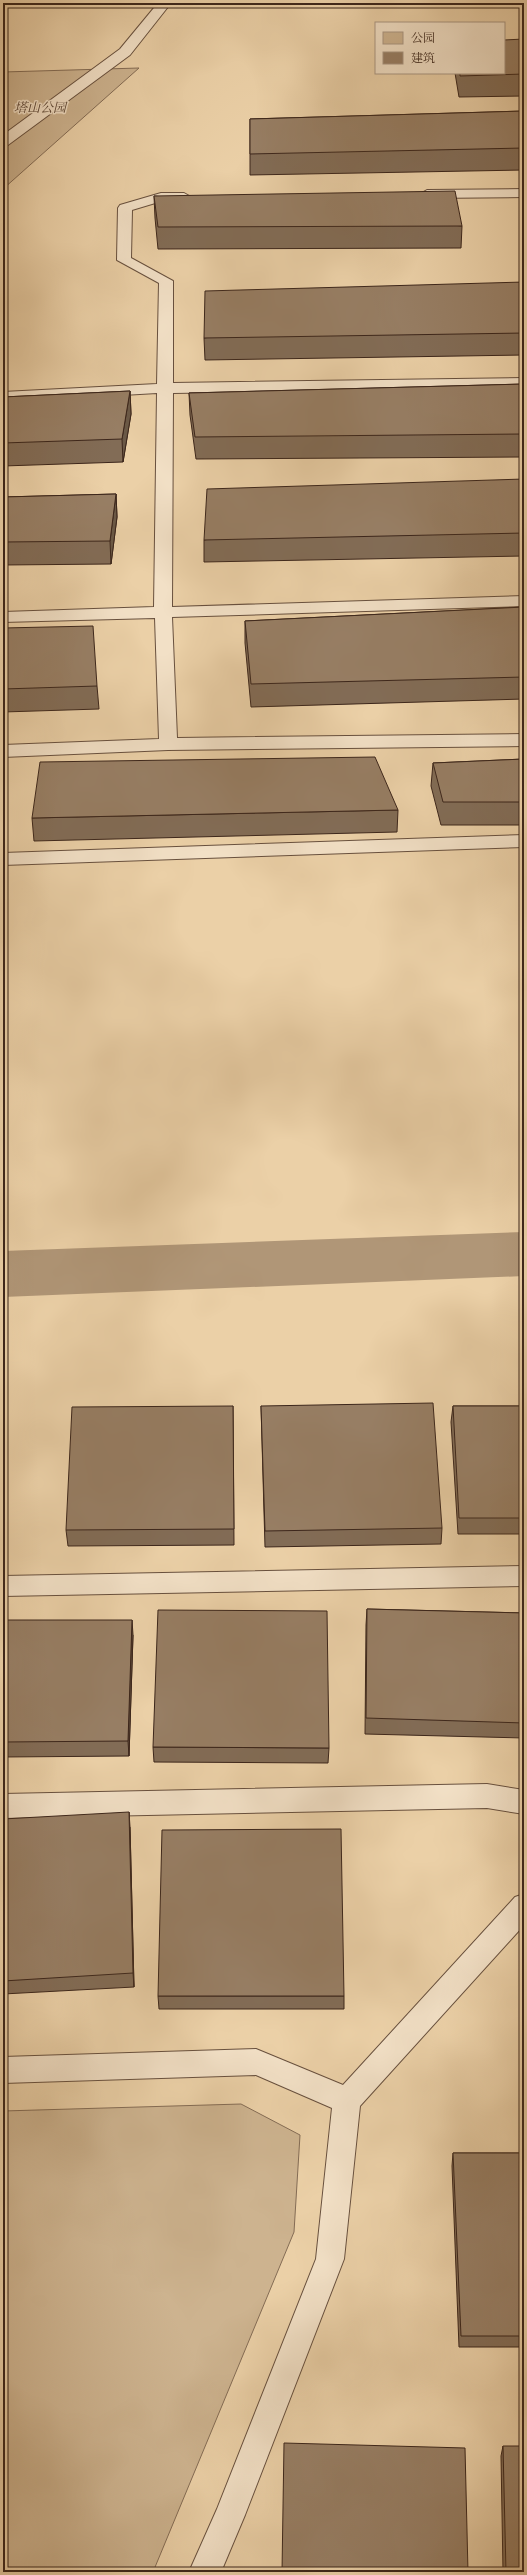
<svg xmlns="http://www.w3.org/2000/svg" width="527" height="2575" viewBox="0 0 527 2575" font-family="'IM FELL Great Primer','Noto Serif SC',serif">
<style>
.green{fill:#cdb38f;stroke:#846c55}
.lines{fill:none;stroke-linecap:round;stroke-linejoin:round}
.canal{fill:#b09677;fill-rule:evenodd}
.service-casing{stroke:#68503e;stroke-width:2}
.service{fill:#f2e0c6;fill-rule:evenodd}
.wall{fill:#826c56;stroke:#3c261b}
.shaded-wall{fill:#6a5846;stroke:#3c261b}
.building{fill:#977e64;stroke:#3c261b}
.labels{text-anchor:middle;stroke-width:3;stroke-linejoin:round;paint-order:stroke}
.far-park-label{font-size:13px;font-style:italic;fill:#594232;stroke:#f2e0c6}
</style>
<rect width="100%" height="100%" fill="#ebd0a7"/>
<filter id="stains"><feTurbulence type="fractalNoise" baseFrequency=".005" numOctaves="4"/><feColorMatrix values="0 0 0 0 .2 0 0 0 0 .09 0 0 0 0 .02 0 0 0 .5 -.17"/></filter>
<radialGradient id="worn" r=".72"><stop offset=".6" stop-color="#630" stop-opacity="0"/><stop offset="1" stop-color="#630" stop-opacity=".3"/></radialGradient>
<!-- green -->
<g class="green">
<polygon points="139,68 3,189 3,72"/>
<polygon points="241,2104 300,2135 294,2232 153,2572 3,2572 3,2111"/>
</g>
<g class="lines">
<!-- canal -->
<polygon class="canal" points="524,1232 524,1276 3,1297 3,1251"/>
<defs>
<g id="service">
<polygon points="158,3 171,3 130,55 8,145 3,146 3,135 120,49"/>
<polygon points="524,189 524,197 427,198 420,194 427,190"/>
<polygon points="161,193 184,193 191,197 184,201 162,201 132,210 131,258 173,281 173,383 524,378 524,388 173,393 172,607 524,596 524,606 172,617 177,738 524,734 524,746 168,750 3,757 3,745 159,739 155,618 3,622 3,612 154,607 157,393 3,402 3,392 157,384 159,283 117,260 118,208 120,205"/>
<polygon points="524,835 524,847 3,865 3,853"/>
<polygon points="524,1566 524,1586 3,1596 3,1576"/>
<polygon points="487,1784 524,1790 524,1814 487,1808 3,1818 3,1794"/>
<polygon points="524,1894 524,1925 360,2106 344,2259 245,2515 221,2572 189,2572 217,2509 316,2259 332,2108 256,2075 3,2083 3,2057 256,2049 343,2085 515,1897"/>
</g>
</defs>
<!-- service casing -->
<use href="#service" class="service-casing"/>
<!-- service -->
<use href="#service" class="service"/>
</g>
<!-- wall -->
<g class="wall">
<polygon points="524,39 524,96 459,97 455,73 504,73"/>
<polygon points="524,111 524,170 250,175 250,119"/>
<polygon points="154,196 462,226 461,248 158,249 155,218"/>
<polygon points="524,282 524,355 205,360 204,338"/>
<polygon points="524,384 524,457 196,459 190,415 189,393"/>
<polygon points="130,391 131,414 123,462 3,466 3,397"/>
<polygon points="524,479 524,556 204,562 204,540"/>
<polygon points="116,494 117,517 111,564 3,565 3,497"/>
<polygon points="524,607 524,699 251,707 245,643 245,621"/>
<polygon points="3,628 97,686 99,709 3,712"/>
<polygon points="524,759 524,825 441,825 431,786 433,763"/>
<polygon points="398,810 397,832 34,841 32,818"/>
<polygon points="233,1406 234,1545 68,1546 66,1530"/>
<polygon points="261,1406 442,1528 441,1544 265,1547"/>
<polygon points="453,1406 524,1406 524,1534 458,1534 451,1422"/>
<polygon points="367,1609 524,1613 524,1738 365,1734 366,1625"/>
<polygon points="3,1620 133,1635 129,1756 3,1757"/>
<polygon points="153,1747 329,1748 328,1763 154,1762"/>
<polygon points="3,1819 130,1827 134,1987 3,1994"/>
<polygon points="158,1996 344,1996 344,2009 159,2009"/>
<polygon points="453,2153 524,2153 524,2347 459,2347 452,2166"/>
<polygon points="503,2446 524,2572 503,2572 501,2456"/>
</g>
<!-- shaded-wall -->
<g class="shaded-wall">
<polygon points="130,391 131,414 123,462 122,439"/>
<polygon points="116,494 117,517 111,564 110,541"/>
<polygon points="132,1620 133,1635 129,1756 128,1741"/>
<polygon points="129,1812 130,1827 134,1987 133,1973"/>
</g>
<!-- building -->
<g class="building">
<polygon points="524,39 524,74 460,76 460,73 504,73 504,40"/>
<polygon points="524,111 524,148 250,154 250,119"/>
<polygon points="455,191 462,226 158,227 154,196"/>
<polygon points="524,282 524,333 204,338 205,291"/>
<polygon points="524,384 524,434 195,437 189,393"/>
<polygon points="130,391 122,439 3,443 3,397"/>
<polygon points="524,479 524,533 204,540 207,489"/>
<polygon points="116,494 110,541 3,542 3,497"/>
<polygon points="524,607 524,677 251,684 245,621"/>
<polygon points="93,626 97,686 3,689 3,628"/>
<polygon points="375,757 398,810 32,818 40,762"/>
<polygon points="524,759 524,802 443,802 433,763"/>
<polygon points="433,1403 442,1528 265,1531 261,1406"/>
<polygon points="233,1406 234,1529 66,1530 72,1407"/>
<polygon points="453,1406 524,1406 524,1518 459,1518"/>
<polygon points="367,1609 524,1613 524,1723 366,1718"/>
<polygon points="158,1610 327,1611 329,1748 153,1747"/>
<polygon points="3,1620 132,1620 128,1741 3,1742"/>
<polygon points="129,1812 133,1973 3,1981 3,1819"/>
<polygon points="341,1829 344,1996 158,1996 162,1830"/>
<polygon points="453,2153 524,2153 524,2336 461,2336"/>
<polygon points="284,2443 465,2448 468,2572 282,2572"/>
<polygon points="503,2446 524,2446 524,2572 506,2572"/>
</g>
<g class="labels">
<!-- far-park labels -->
<g class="far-park-label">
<text x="40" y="112">塔山公园</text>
</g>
</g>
<!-- margin -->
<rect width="527" height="2575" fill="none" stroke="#ebd0a7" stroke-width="16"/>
<rect x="4" y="4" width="519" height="2567" fill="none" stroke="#3c261b" stroke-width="2"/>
<rect x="8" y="8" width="511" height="2559" fill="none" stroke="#3c261b"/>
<!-- legend -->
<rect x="375" y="22" width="130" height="52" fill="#f2e0c6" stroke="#a99682"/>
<rect x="383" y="32" width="20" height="12" fill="#cdb38f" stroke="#a99682"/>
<text x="411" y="42" font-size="12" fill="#3c261b">公园</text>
<rect x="383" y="52" width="20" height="12" fill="#977e64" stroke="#a99682"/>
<text x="411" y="62" font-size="12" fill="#3c261b">建筑</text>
<rect width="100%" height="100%" filter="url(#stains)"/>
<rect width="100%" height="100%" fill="url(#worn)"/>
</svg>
